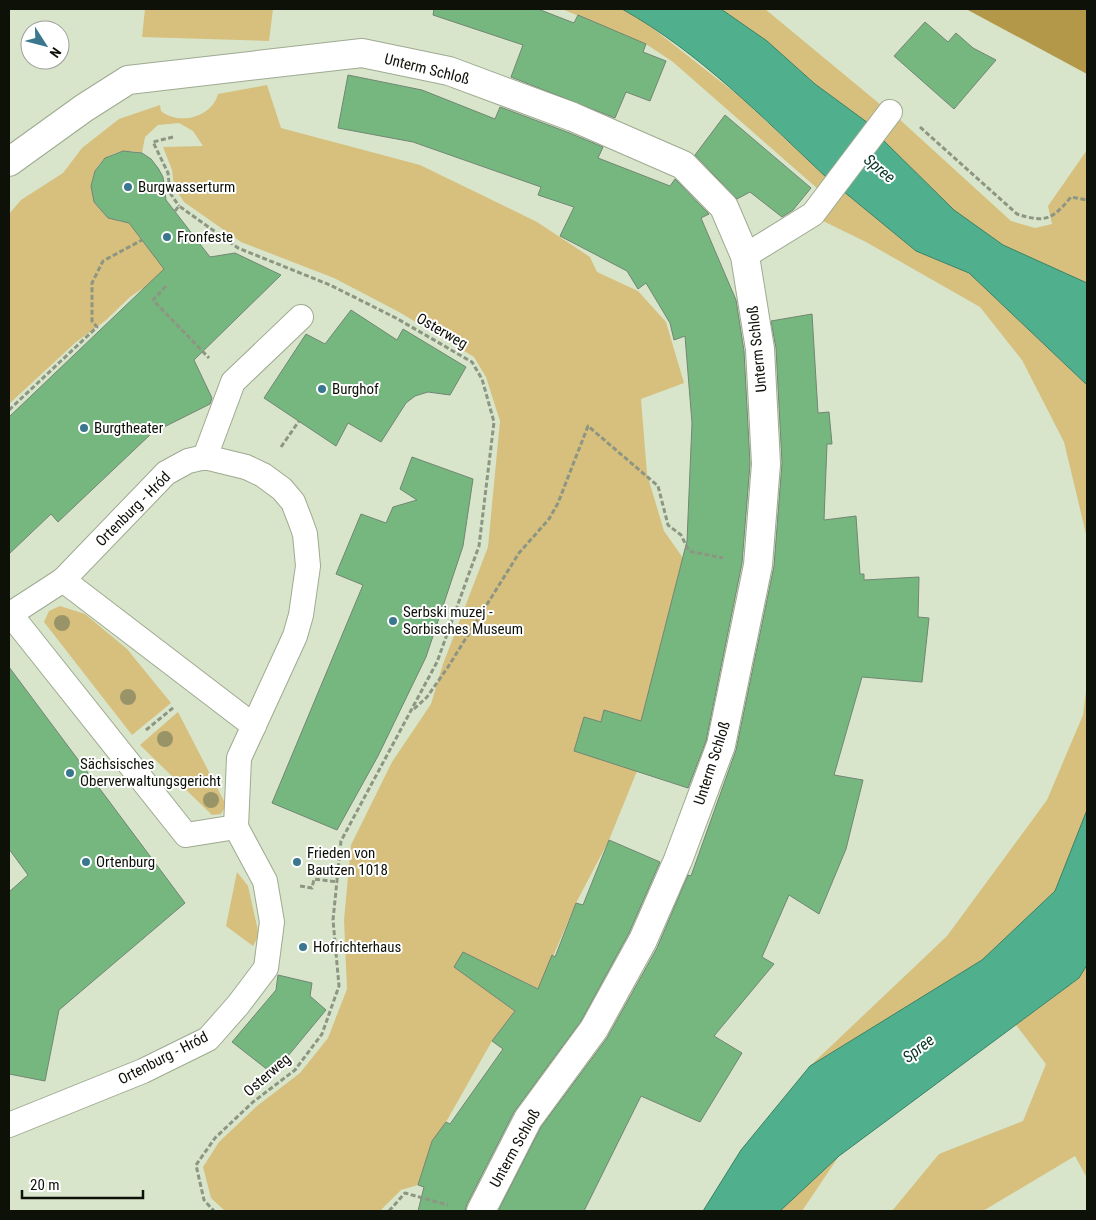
<svg xmlns="http://www.w3.org/2000/svg" width="1096" height="1220" viewBox="0 0 1096 1220" font-family="'Roboto Condensed',sans-serif">
<style>
.green{fill:#d7bf7e}
.forest{fill:#b49849}
.water{fill:#50af8d;stroke:#3c8065}
.building{fill:#76b780;stroke:#718673}
.lines{fill:none;stroke-linecap:round;stroke-linejoin:round}
.service-casing{stroke:#9eaa91;stroke-width:26}
.minor-casing{stroke:#9eaa91;stroke-width:30}
.path{stroke:#8c9682;stroke-width:3;stroke-dasharray:5 2.5;stroke-linecap:butt}
.service{stroke:#fff;stroke-width:24}
.minor{stroke:#fff;stroke-width:28}
.tree{fill:#999468}
.poi-dot{fill:#3a768d;stroke:#fff;stroke-width:2}
.labels{text-anchor:middle;stroke-width:4;stroke-linejoin:round;paint-order:stroke}
.street-label{font-size:15px;fill:#0d1108;stroke:#fff}
.poi-label{font-size:15px;fill:#0d1108;stroke:#fff;text-anchor:start}
.water-label{font-size:16px;font-style:italic;fill:#073426;stroke:#fff}
</style>
<rect width="100%" height="100%" fill="#d8e5ca"/>
<!-- green -->
<g class="green">
<polygon points="145,9 273,9 269,41 142,37"/>
<polygon points="562,9 622,9 646,23 739,96 827,178 818,189 673,62 646,44"/>
<polygon points="726,9 765,9 881,105 868,123 815,84 767,41 724,11"/>
<path d="M267,85L281,128L420,165L537,222L590,257L597,272L638,291L666,322L684,383L641,399L647,474L664,531L683,558L646,702L637,771L609,840L576,903L539,989L516,978L500,1000L515,1011L492,1041L446,1122L432,1141L418,1185L401,1190L380,1211H225L211,1198L203,1167L219,1142L257,1106L300,1073L328,1038L347,989L344,920L351,845L392,762L431,704L443,664L488,547L500,421L486,377L474,357L399,312L334,278L241,242L184,202L174,187L172,170L163,147L203,146L193,131L179,123L158,125L145,137L142,153C86,138 70,216 129,223L167,272L130,297L105,321L76,342L9,404V214L21,200L63,173L82,148L119,119L160,105L161,111C179,126 212,117 218,94Z"/>
<polygon points="898,118 1011,221 1035,228 1052,224 1048,206 1087,150 1087,283 1003,245 954,211 882,139"/>
<polygon points="843,191 916,251 969,273 1087,385 1087,538 1064,442 1022,360 980,307 866,242 821,220"/>
<polygon points="60,606 85,614 127,649 171,703 132,735 44,622 49,611"/>
<polygon points="1087,683 1087,810 1055,891 982,960 810,1066 947,936 1047,800 1083,715"/>
<polygon points="178,712 226,805 221,814 212,815 140,745"/>
<polygon points="237,872 248,886 259,935 253,946 226,926"/>
<polygon points="1087,965 1087,1178 1075,1156 983,1211 892,1211 939,1154 1023,1121 1046,1064 1016,1025 1079,978"/>
<polygon points="839,1156 802,1211 780,1211 781,1209"/>
</g>
<!-- forest -->
<polygon class="forest" points="966,9 1087,9 1087,74"/>
<!-- water -->
<g class="water">
<path d="M622,9H721L767,41L815,84L868,123L827,178C763,118 699,52 622,9Z"/>
<polygon points="882,139 954,210 1003,245 1087,283 1087,385 969,273 916,251 843,191"/>
<polygon points="1087,810 1087,965 1079,978 839,1156 780,1211 703,1211 741,1150 810,1066 982,960 1055,891"/>
</g>
<!-- building -->
<g class="building">
<polygon points="434,9 538,9 574,23 578,15 646,44 643,52 666,61 650,101 626,92 615,118 511,77 523,45 433,15"/>
<polygon points="925,22 948,42 956,33 973,48 996,60 954,109 894,56"/>
<polygon points="348,75 422,90 495,119 500,107 567,132 603,147 598,158 670,186 675,179 709,214 701,218 736,300 744,351 750,464 742,563 706,741 688,788 574,751 584,717 601,722 604,710 641,721 687,541 692,423 685,336 674,340 670,323 646,283 638,289 627,271 560,236 574,207 538,195 541,187 413,142 338,128"/>
<polygon points="725,115 811,188 793,210 782,217 750,192 737,199 695,155"/>
<polygon points="123,151 142,153 151,159 158,168 163,177 166,200 210,257 235,253 281,275 194,360 212,398 210,404 152,433 58,522 51,514 9,554 9,417 164,269 129,223 108,218 94,202 91,186 95,171 105,158"/>
<polygon points="351,310 397,340 403,329 466,367 450,395 428,392 415,396 406,403 381,442 348,423 336,446 264,398 306,334 325,344"/>
<polygon points="812,314 818,413 829,412 832,444 827,444 824,520 856,516 860,574 864,574 864,580 919,577 918,617 929,618 922,682 862,677 834,775 863,780 846,849 819,914 789,895 762,957 774,964 714,1036 742,1053 700,1122 641,1096 584,1211 498,1211 541,1127 607,1038 657,948 688,875 691,876 736,750 774,566 782,463 776,348 771,321"/>
<polygon points="412,457 473,479 463,546 426,657 378,756 337,830 272,803 363,585 336,574 361,514 386,523 393,507 417,500 400,489"/>
<polygon points="9,667 185,903 59,1010 45,1081 9,1074 9,892 28,875 9,849"/>
<polygon points="609,840 660,862 629,933 581,1021 514,1112 467,1204 465,1211 418,1211 424,1187 418,1185 432,1141 446,1122 450,1124 503,1049 492,1041 515,1011 454,967 463,952 538,989 552,955 555,957 576,903 583,905"/>
<polygon points="278,975 312,983 310,996 326,1010 273,1074 232,1042 276,990"/>
</g>
<g class="lines">
<defs>
<g id="service">
<polyline points="745,256 813,214 890,112"/>
<polyline points="205,457 233,382 301,317"/>
<polyline points="63,580 254,726"/>
<polyline points="9,615 63,580 166,473 188,461 205,457 246,467 263,475 282,489 293,502 300,520 305,534 308,566 301,615 295,636 239,758 236,827 265,881 272,922 266,968 238,1005 208,1039 143,1071 9,1125"/>
<polyline points="11,615 186,835 236,827"/>
</g>
<polyline id="minor" points="9,162 84,108 128,80 362,53 449,71 573,117 683,165 724,207 745,256 760,349 766,464 758,565 721,745 678,860 643,940 594,1029 528,1119 481,1211"/>
</defs>
<!-- service casing -->
<use href="#service" class="service-casing"/>
<!-- minor casing -->
<use href="#minor" class="minor-casing"/>
<!-- path -->
<g class="path">
<path d="M920,127L1017,214C1045,223 1052,220 1071,197L1087,200"/>
<polyline points="173,137 153,142 168,173 170,193 179,206"/>
<polyline points="175,211 179,206 238,248 330,285 396,318 472,362 482,379 494,422 479,546 437,662 341,841 333,920 339,986 322,1034 295,1070 253,1102 215,1138 196,1165 204,1200 214,1211"/>
<polyline points="166,286 153,300 209,358"/>
<polyline points="9,410 97,327 92,321 92,283 103,261 142,240"/>
<polyline points="281,447 299,421"/>
<polyline points="414,709 427,697 448,667 519,553 549,519 558,503 588,426 658,486 668,525 681,535 689,551 723,558"/>
<polyline points="146,730 174,707"/>
<polyline points="300,886 312,888 314,879 338,882"/>
<polyline points="389,1211 405,1193 448,1205"/>
</g>
<!-- service -->
<use href="#service" class="service"/>
<!-- minor -->
<use href="#minor" class="minor"/>
</g>
<!-- trees -->
<g class="tree">
<circle cx="62" cy="623" r="8"/>
<circle cx="128" cy="697" r="8"/>
<circle cx="165" cy="739" r="8"/>
<circle cx="211" cy="800" r="8"/>
</g>
<!-- markers -->
<g class="poi-dot">
<circle cx="128" cy="187" r="5"/>
<circle cx="167" cy="237" r="5"/>
<circle cx="322" cy="389" r="5"/>
<circle cx="84" cy="428" r="5"/>
<circle cx="393" cy="621" r="5"/>
<circle cx="70" cy="773" r="5"/>
<circle cx="86" cy="862" r="5"/>
<circle cx="297" cy="862" r="5"/>
<circle cx="303" cy="947" r="5"/>
</g>
<g class="labels">
<!-- street labels -->
<g class="street-label">
<text transform="translate(427 69) rotate(14)" y="5">Unterm Schloß</text>
<text transform="translate(442 331) rotate(30)" y="5">Osterweg</text>
<text transform="translate(757 349) rotate(-96)" y="5">Unterm Schloß</text>
<text transform="translate(133 509) rotate(-45)" y="5">Ortenburg - Hród</text>
<text transform="translate(712 763) rotate(-72)" y="5">Unterm Schloß</text>
<text transform="translate(163 1058) rotate(-27)" y="5">Ortenburg - Hród</text>
<text transform="translate(267 1075) rotate(-41)" y="5">Osterweg</text>
<text transform="translate(515 1148) rotate(-61)" y="5">Unterm Schloß</text>
</g>
<!-- poi labels -->
<g class="poi-label">
<text x="138" y="192">Burgwasserturm</text>
<text x="177" y="242">Fronfeste</text>
<text x="332" y="394">Burghof</text>
<text x="94" y="433">Burgtheater</text>
<text x="403" y="617">Serbski muzej -<tspan x="403" dy="17">Sorbisches Museum</tspan></text>
<text x="80" y="769">Sächsisches<tspan x="80" dy="17">Oberverwaltungsgericht</tspan></text>
<text x="307" y="858">Frieden von<tspan x="307" dy="17">Bautzen 1018</tspan></text>
<text x="96" y="867">Ortenburg</text>
<text x="313" y="952">Hofrichterhaus</text>
</g>
<!-- water labels -->
<g class="water-label">
<text transform="translate(880 168) rotate(40)" y="6">Spree</text>
<text transform="translate(918 1048) rotate(-38)" y="6">Spree</text>
</g>
</g>
<!-- border -->
<rect width="1096" height="1220" fill="none" stroke="#0d1108" stroke-width="20"/>
<!-- north arrow -->
<g transform="translate(45 45) rotate(126)"><circle r="24" fill="#ffffff" stroke="#9ea09c"/>
<path d="M0-4L9 19L0 12L-9 19Z" fill="#3a768d"/>
<text y="-8" font-size="14" font-weight="bold" text-anchor="middle" fill="#0d1108">N</text>
</g>
<!-- scale -->
<path d="M22 1190v8h121v-8" fill="none" stroke="#0d1108" stroke-width="2.5"/>
<text x="30" y="1190" font-size="15" fill="#0d1108" stroke="#ffffff" stroke-width="4" paint-order="stroke">20 m</text>
</svg>
